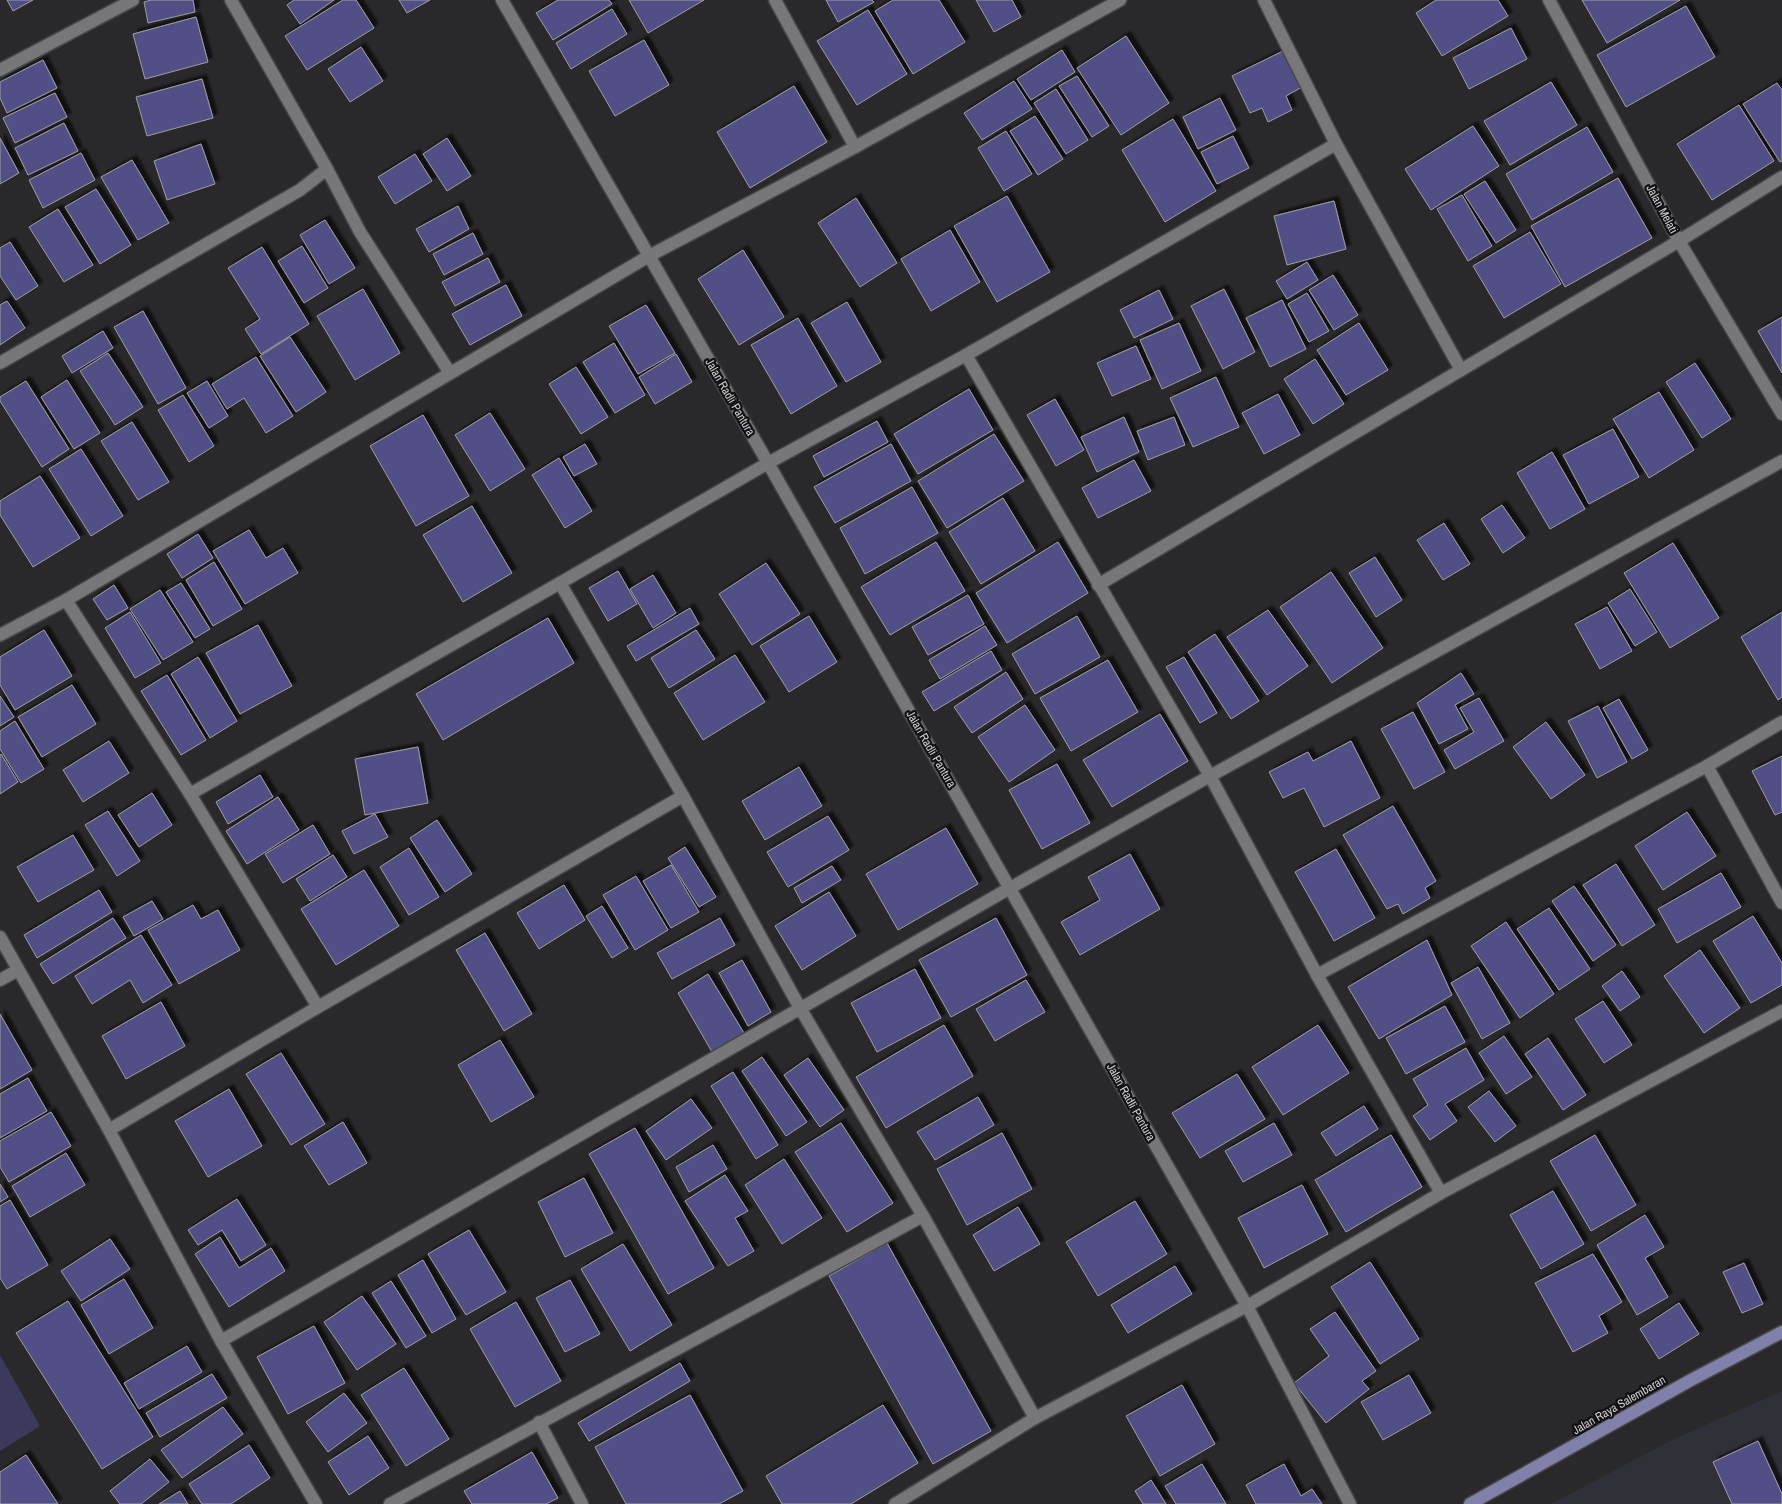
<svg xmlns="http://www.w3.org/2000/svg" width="1782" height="1504" viewBox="0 0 1782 1504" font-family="'Archivo Narrow',sans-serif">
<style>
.built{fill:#303038}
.green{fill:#3b3a5d}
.building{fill:#515085;stroke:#9e9ea1;filter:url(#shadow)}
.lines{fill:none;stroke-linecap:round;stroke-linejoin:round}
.minor-casing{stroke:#474748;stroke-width:15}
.major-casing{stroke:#474748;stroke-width:15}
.minor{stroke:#77777a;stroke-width:12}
.major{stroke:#8080ab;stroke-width:12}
.labels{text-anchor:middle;stroke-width:4.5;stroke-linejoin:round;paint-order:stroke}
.street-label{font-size:12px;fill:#d1d1d2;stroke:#111113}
</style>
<defs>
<filter id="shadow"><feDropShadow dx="4.5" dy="-4.5" stdDeviation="1" flood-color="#0009"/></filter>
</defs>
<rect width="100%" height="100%" fill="#29292b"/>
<!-- built -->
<polygon class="built" points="1782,1391 1782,1504 1551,1504 1674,1439"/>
<!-- green -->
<polygon class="green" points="0,1355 40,1426 0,1451"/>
<!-- building -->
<g class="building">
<polygon points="7,0 33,0 13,11"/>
<polygon points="151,0 193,0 195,12 148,23 144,2"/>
<polygon points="294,0 334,0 300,24 287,5"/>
<polygon points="343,0 356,0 374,28 307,70 285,36"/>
<polygon points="399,0 430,0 407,13"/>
<polygon points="558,0 609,0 612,4 553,40 536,13"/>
<polygon points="629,0 704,0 648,33"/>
<polygon points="826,0 872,0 874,2 838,22"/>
<polygon points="893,0 939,0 965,42 913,74 875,11"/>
<polygon points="976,0 1012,0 1021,17 994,32"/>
<polygon points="1436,0 1498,0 1508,16 1442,56 1416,13"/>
<polygon points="1582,0 1680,0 1607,43"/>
<polygon points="1686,6 1715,57 1626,107 1597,55"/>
<polygon points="612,9 627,34 571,69 556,43"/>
<polygon points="868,10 907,74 857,105 817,41"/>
<polygon points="196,17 208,62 145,79 133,34"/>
<polygon points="1511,28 1527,59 1469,89 1453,58"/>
<polygon points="1126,36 1169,103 1121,135 1077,68"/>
<polygon points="644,40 669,85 615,116 589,71"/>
<polygon points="361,47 383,81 350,102 328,69"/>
<polygon points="1062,50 1075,72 1031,100 1017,79"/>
<polygon points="1283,51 1302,87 1286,96 1292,110 1268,122 1262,108 1250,113 1232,76"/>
<polygon points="43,60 57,88 7,113 0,98 0,82"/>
<polygon points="1077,76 1109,126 1092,137 1059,86"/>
<polygon points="202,79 213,118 147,136 136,97"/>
<polygon points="1014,81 1032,109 982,140 964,113"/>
<polygon points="1551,82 1577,125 1510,165 1484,121"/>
<polygon points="1777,83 1782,90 1782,161 1780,162 1743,104"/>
<polygon points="794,86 827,142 750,188 717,132"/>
<polygon points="1056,89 1088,140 1066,154 1034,103"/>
<polygon points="55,93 67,117 15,143 3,118"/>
<polygon points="1220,98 1236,130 1198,149 1183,117"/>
<polygon points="1739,105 1774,161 1712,200 1677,144"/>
<polygon points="1035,116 1063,159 1038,175 1010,131"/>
<polygon points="1173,119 1216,191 1165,222 1122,150"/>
<polygon points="64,123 78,151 28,175 15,148"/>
<polygon points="1473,126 1499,166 1431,210 1405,169"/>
<polygon points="1587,127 1613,172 1532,220 1506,174"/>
<polygon points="1006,131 1032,174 1004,191 978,148"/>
<polygon points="1233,136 1249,168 1217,184 1201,152"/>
<polygon points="0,138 19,173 0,184"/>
<polygon points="447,138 471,176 447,191 423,154"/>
<polygon points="201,144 215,184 167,200 154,161"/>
<polygon points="81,153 95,180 43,208 29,180"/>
<polygon points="415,154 432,181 395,204 378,177"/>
<polygon points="132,160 169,223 138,240 101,177"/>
<polygon points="1618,178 1652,238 1565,287 1531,226"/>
<polygon points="1485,181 1516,230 1496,243 1464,194"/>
<polygon points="96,189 131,245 100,264 65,207"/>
<polygon points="1462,195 1492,246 1468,261 1437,209"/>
<polygon points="1007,196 1050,272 997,302 954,226"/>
<polygon points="856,198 897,263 860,287 818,223"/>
<polygon points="1334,201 1346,249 1287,265 1274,216"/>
<polygon points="458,206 469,229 429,252 416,229"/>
<polygon points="58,209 93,265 64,282 29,227"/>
<polygon points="325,220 355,268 329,284 300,235"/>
<polygon points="950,230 980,282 931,311 901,259"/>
<polygon points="1530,232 1561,284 1504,318 1473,266"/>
<polygon points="473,233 483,254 444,275 433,254"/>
<polygon points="10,242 38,286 16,300 0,276 0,248"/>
<polygon points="302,246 328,288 304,303 278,261"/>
<polygon points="262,247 309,324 261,354 245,329 260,319 228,268"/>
<polygon points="743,250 784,317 739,345 698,279"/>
<polygon points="488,258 500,282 455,306 442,282"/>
<polygon points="1307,262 1318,280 1287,299 1276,281"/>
<polygon points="1333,275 1358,315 1334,330 1309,290"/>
<polygon points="506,285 522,316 470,345 452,314"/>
<polygon points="363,289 400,353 355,380 317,316"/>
<polygon points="1224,289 1255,352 1223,369 1191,306"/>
<polygon points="1159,290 1173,319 1134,338 1120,310"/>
<polygon points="1307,293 1329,331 1309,342 1288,304"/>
<polygon points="1282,300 1306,349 1270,367 1246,318"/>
<polygon points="7,301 25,328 0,345 0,305"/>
<polygon points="847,302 881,362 846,382 811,323"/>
<polygon points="646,305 675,353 638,374 609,326"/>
<polygon points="143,311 186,388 158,404 114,327"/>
<polygon points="1782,317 1782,373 1758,331"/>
<polygon points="798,318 837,386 791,414 751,345"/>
<polygon points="1179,323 1201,371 1162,389 1140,340"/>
<polygon points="1359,323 1388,370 1346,395 1317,350"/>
<polygon points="103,331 113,348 72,373 62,356"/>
<polygon points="290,337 326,392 296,412 260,356"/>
<polygon points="614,343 645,395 615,413 583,362"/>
<polygon points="1136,346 1151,379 1112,396 1097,363"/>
<polygon points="108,353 143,407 115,425 80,371"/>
<polygon points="676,354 692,382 655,404 639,377"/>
<polygon points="256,357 293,416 266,433 244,398 227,409 212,384"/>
<polygon points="1315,359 1344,404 1313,424 1284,379"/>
<polygon points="1695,363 1731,419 1702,438 1666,382"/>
<polygon points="576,367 608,417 581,434 549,384"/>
<polygon points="1216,377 1239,427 1193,447 1170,398"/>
<polygon points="67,380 100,433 74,449 41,397"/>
<polygon points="26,381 69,449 42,467 0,401 0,397"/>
<polygon points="207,381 228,416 209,428 187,393"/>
<polygon points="969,389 993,430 918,474 894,434"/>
<polygon points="1659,392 1694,450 1649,478 1613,419"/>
<polygon points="1278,394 1300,435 1264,454 1242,413"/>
<polygon points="183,395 214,446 189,462 158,410"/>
<polygon points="1055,399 1084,450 1056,466 1027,415"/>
<polygon points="490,413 525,469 490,491 455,435"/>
<polygon points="423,415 469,496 416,526 370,446"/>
<polygon points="1124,417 1139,452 1097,472 1081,437"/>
<polygon points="1174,417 1185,445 1148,460 1137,431"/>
<polygon points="877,421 888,442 824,477 813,456"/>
<polygon points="132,422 169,482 138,500 101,441"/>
<polygon points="1613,429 1639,477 1589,504 1563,455"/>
<polygon points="994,434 1024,481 947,528 918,481"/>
<polygon points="585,444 597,464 574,476 563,457"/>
<polygon points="891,444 911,481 835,523 814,487"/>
<polygon points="81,449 123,516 91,536 49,469"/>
<polygon points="1552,452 1585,509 1550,529 1517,473"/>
<polygon points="559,458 592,511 565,528 532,475"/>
<polygon points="1134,460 1151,491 1098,518 1082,488"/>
<polygon points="40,476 80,538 33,567 0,515 0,501"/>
<polygon points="912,487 938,533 865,574 840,528"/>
<polygon points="1003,498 1035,551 981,584 949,532"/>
<polygon points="1502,505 1525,538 1503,553 1481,519"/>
<polygon points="472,506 512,573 463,602 423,535"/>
<polygon points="1444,523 1470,564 1443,580 1417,540"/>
<polygon points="249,530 266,558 283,548 298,573 245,604 213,551"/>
<polygon points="198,534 213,558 182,578 167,554"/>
<polygon points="936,542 965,591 890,635 861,587"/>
<polygon points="1058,542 1088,593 1007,643 976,593"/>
<polygon points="1673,543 1719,618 1670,648 1624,573"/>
<polygon points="1375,557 1402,600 1376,617 1349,573"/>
<polygon points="214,562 242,609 213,626 186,580"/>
<polygon points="766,563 800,614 752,645 719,594"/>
<polygon points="618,571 637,604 608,621 589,588"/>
<polygon points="1331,572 1383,648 1332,683 1280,607"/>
<polygon points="653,575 676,613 653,628 630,589"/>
<polygon points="181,583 210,629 195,638 166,592"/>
<polygon points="114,585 128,608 107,620 93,599"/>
<polygon points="1630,589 1657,632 1635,646 1608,603"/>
<polygon points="160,590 193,642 163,660 130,609"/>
<polygon points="968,595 984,624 928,655 912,627"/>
<polygon points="1607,607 1632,651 1600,669 1575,624"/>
<polygon points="690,608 699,624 636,661 627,646"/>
<polygon points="1268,610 1308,666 1267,695 1227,637"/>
<polygon points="130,612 161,663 135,678 105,628"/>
<polygon points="1782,612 1782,697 1778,700 1741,637"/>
<polygon points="809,616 837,662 789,692 760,646"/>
<polygon points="1077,616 1100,657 1035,694 1012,654"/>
<polygon points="548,618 574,663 443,740 416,694"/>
<polygon points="258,625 292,686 240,714 206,653"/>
<polygon points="985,626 997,645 940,679 929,660"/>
<polygon points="44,630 72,676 15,710 0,685 0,657"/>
<polygon points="696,630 715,659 669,688 651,658"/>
<polygon points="1215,634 1259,701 1231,719 1188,652"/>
<polygon points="991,651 1002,670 934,711 922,692"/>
<polygon points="735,655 765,702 703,740 674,693"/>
<polygon points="198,657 237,721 210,738 171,674"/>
<polygon points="1184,657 1217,713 1200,723 1166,667"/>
<polygon points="1108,660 1138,712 1071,751 1040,698"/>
<polygon points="1006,672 1023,699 972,733 954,707"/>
<polygon points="1461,673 1474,694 1455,705 1468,729 1439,744 1417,703"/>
<polygon points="167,675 206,740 181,755 141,691"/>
<polygon points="72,685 96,724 42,757 18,717"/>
<polygon points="0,696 14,717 0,726"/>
<polygon points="1479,698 1504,741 1455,769 1444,750 1474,732 1460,708"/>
<polygon points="1619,699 1648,750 1632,759 1603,708"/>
<polygon points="1025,705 1055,750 1009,782 978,737"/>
<polygon points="1598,706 1627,762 1597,778 1568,721"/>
<polygon points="1413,712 1445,772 1414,789 1381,729"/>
<polygon points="1160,714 1188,761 1112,807 1083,760"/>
<polygon points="15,721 44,769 21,783 0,749 0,731"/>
<polygon points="1546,722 1585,775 1551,799 1513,747"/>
<polygon points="109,741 129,773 83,802 63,770"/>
<polygon points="1351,741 1380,798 1324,827 1304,788 1283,798 1269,772 1308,752 1313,761"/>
<polygon points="418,747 428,803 365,815 355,759"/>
<polygon points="1,754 18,782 0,794 0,755"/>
<polygon points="1782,756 1782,812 1775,815 1752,771"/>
<polygon points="1057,764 1090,823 1042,849 1009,790"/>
<polygon points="799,767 822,806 765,840 742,801"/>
<polygon points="260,775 273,797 228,824 216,802"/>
<polygon points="152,793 172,825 139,847 118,815"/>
<polygon points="278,797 299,830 247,864 226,831"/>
<polygon points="1393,806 1436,881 1425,888 1430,898 1403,914 1398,904 1387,909 1343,835"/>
<polygon points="108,811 140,861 117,876 85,825"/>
<polygon points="1687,812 1716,856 1663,890 1635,846"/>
<polygon points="375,814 388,837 354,854 342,831"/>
<polygon points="828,816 849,850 788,887 767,852"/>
<polygon points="437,820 472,874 445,892 410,838"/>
<polygon points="313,825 330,854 283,883 265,854"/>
<polygon points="946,828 978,884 898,930 866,874"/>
<polygon points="73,835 94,870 38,902 17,867"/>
<polygon points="685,847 716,897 699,907 668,858"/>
<polygon points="409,848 439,897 409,915 380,867"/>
<polygon points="1336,849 1375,918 1334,941 1295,872"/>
<polygon points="1130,854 1160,909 1080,955 1061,922 1100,900 1088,877"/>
<polygon points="333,855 347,877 310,901 296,879"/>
<polygon points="1616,864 1655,925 1622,946 1583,885"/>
<polygon points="671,865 699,912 671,928 643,881"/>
<polygon points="832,866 841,880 802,903 794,888"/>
<polygon points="364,870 399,926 336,965 301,909"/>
<polygon points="1721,873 1741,907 1677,943 1658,909"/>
<polygon points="636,876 668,930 635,950 603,895"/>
<polygon points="564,885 585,920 539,949 517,913"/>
<polygon points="1574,886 1616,945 1593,961 1552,901"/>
<polygon points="99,890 112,912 37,958 24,935"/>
<polygon points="829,892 856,936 802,970 775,926"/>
<polygon points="152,901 163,919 134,936 123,917"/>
<polygon points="193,905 201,919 218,910 240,950 179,984 148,930"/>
<polygon points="602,906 628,948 612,958 586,916"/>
<polygon points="1549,908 1590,969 1559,990 1517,929"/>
<polygon points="1753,916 1782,963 1782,985 1751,1003 1713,941"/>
<polygon points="113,918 126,938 53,984 40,964"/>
<polygon points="720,918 735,945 672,979 657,953"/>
<polygon points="996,918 1027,975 951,1017 919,960"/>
<polygon points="1506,922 1554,994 1520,1018 1471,946"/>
<polygon points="485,933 532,1014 504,1031 456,950"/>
<polygon points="141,935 172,985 143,1003 130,980 92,1004 75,976"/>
<polygon points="1427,940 1452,995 1379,1039 1348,987"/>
<polygon points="1700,950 1740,1008 1704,1033 1664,976"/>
<polygon points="742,960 771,1012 748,1026 719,973"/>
<polygon points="1478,967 1510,1023 1482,1039 1451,983"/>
<polygon points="915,969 941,1018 877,1052 851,1003"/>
<polygon points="1622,971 1640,997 1620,1011 1602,986"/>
<polygon points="708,974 744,1033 712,1052 678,993"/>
<polygon points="1026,980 1045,1012 995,1041 976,1009"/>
<polygon points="1603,1001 1632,1045 1604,1063 1575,1019"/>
<polygon points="161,1002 185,1046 126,1079 102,1036"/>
<polygon points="1445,1006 1465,1042 1406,1074 1386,1038"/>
<polygon points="0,1014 32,1070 0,1089"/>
<polygon points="944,1025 973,1076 886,1128 856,1077"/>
<polygon points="1318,1025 1349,1073 1283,1115 1252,1067"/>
<polygon points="1504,1036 1532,1077 1506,1094 1479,1053"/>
<polygon points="1548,1038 1586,1095 1563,1110 1525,1054"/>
<polygon points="500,1040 534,1097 491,1122 458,1065"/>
<polygon points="1466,1048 1484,1080 1445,1104 1457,1121 1430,1140 1413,1116 1428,1105 1413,1079"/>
<polygon points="281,1053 325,1124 291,1145 246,1074"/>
<polygon points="762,1057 807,1122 786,1136 742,1071"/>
<polygon points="808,1058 844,1110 820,1127 784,1075"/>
<polygon points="733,1072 778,1145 756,1159 711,1086"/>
<polygon points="1237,1074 1265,1119 1200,1158 1172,1113"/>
<polygon points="28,1078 47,1111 0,1138 0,1094"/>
<polygon points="229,1089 262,1146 208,1177 175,1121"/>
<polygon points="1489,1091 1516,1126 1495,1142 1468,1107"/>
<polygon points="978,1097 994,1125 935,1160 917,1132"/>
<polygon points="691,1099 712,1128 666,1160 646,1131"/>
<polygon points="1364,1106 1378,1129 1336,1156 1321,1133"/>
<polygon points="51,1112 71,1146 9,1182 0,1167 0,1141"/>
<polygon points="343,1122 367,1163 329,1185 304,1146"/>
<polygon points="841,1123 893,1203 847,1232 795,1152"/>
<polygon points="1274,1123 1292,1155 1243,1182 1225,1151"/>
<polygon points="635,1128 714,1268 668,1294 589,1154"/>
<polygon points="1002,1133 1032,1189 967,1225 937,1169"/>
<polygon points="1391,1135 1422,1187 1346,1232 1315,1180"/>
<polygon points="1595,1135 1636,1205 1591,1231 1550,1161"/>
<polygon points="713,1145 727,1169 689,1192 676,1167"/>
<polygon points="66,1153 85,1185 30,1217 12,1186"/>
<polygon points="784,1159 822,1218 782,1244 745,1185"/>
<polygon points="725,1175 748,1211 735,1218 754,1251 728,1266 685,1201"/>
<polygon points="584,1178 613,1233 565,1257 538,1202"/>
<polygon points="0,1184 8,1197 0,1202"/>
<polygon points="1302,1185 1328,1234 1264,1268 1238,1218"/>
<polygon points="1553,1191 1584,1244 1541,1269 1510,1215"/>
<polygon points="237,1199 266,1245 241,1261 222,1230 198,1245 188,1230"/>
<polygon points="10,1200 48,1265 7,1289 0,1278 0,1206"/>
<polygon points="1135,1201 1167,1254 1098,1296 1066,1242"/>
<polygon points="1018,1207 1040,1244 994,1271 973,1235"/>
<polygon points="1645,1215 1664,1247 1645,1258 1668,1297 1637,1315 1597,1245"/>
<polygon points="469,1230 506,1292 466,1315 428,1254"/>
<polygon points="220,1237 239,1268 271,1248 285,1271 229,1307 195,1254"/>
<polygon points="110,1239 130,1269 81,1301 61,1271"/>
<polygon points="887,1243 991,1431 933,1464 829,1276"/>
<polygon points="623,1244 672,1325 630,1351 581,1269"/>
<polygon points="1593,1254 1622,1302 1599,1316 1608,1333 1573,1352 1535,1283"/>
<polygon points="423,1260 456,1319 432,1333 398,1275"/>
<polygon points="1370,1262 1419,1339 1380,1364 1331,1287"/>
<polygon points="1744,1263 1763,1304 1742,1313 1723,1272"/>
<polygon points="1175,1266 1192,1294 1128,1333 1111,1305"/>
<polygon points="124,1279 153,1328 109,1354 81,1305"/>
<polygon points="570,1280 600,1334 565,1352 536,1298"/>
<polygon points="391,1281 426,1336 406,1348 372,1293"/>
<polygon points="362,1296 396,1344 357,1370 324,1322"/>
<polygon points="68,1301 153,1437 102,1469 16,1333"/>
<polygon points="516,1302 561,1381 515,1407 470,1329"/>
<polygon points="1679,1303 1699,1334 1659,1359 1640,1329"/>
<polygon points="1335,1312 1376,1371 1362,1381 1369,1389 1326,1423 1294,1383 1329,1356 1310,1329"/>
<polygon points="314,1326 345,1383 288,1414 257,1357"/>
<polygon points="187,1346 202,1372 139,1409 124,1383"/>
<polygon points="680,1363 690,1381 589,1441 578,1423"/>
<polygon points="404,1368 449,1439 406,1466 361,1395"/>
<polygon points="212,1374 227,1398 160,1437 146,1413"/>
<polygon points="1409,1375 1431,1413 1383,1440 1361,1402"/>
<polygon points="1182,1385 1215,1444 1160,1476 1126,1416"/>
<polygon points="344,1393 367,1423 328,1452 306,1422"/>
<polygon points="690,1395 743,1491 719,1504 626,1504 595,1447"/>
<polygon points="883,1405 918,1463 851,1504 782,1504 766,1476"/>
<polygon points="223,1407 243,1434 182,1478 161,1450"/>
<polygon points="368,1436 389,1468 349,1495 328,1462"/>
<polygon points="1758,1441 1782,1494 1782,1504 1732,1504 1713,1462"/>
<polygon points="249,1445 270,1478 231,1504 202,1504 189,1484"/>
<polygon points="532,1452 558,1498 546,1504 472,1504 464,1491"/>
<polygon points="26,1455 58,1504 0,1504 0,1472"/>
<polygon points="150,1459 169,1482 141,1504 120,1504 110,1491"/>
<polygon points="1202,1464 1226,1504 1176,1504 1165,1486"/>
<polygon points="1284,1464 1301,1496 1312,1489 1322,1504 1256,1504 1246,1485"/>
<polygon points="1151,1480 1166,1504 1143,1504 1135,1491"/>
<polygon points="180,1491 188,1504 159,1504"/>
</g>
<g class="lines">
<defs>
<g id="minor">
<polyline points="231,0 327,169"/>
<polyline points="502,0 768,463 1247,1306 1350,1504"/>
<polyline points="775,0 855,147"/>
<polyline points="1264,0 1336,144 1461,370"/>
<polyline points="1549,0 1679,241 1782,414"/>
<polyline points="0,70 133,0"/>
<polyline points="966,355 1336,144"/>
<polyline points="0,363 300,190 327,169 360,232 450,373"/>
<polyline points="1098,585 1679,241 1782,177"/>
<polyline points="66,600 190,794 318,1007"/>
<polyline points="0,635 66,600 649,256 855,147 1120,0"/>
<polyline points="1782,722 1707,766 1782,903"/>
<polyline points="190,794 560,583"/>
<polyline points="0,937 109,1130 221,1341 316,1504"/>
<polyline points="1317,975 1707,766"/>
<polyline points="0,980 18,970"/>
<polyline points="109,1130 318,1007 683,796"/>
<polyline points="1441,1193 1317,975 1210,776 966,355 768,463 560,583 683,796 800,1008 923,1216 1035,1418 1247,1306 1441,1193 1782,1011"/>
<polyline points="221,1341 1010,888 1210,776 1782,461"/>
<polyline points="539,1422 582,1504"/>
<polyline points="390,1504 923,1216"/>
<polyline points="895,1504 1035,1418"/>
</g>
<polyline id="major" points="1470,1504 1691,1380 1782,1332"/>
</defs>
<!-- minor casing -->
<use href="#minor" class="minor-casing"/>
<!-- major casing -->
<use href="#major" class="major-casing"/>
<!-- minor -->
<use href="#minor" class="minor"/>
<!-- major -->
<use href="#major" class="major"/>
</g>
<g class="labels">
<!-- street labels -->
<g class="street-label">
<text transform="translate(1662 209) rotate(62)" y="4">Jalan Melati</text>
<text transform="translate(730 397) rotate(60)" y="4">Jalan Radli Pantura</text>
<text transform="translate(931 749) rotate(60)" y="4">Jalan Radli Pantura</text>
<text transform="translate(1131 1102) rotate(61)" y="4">Jalan Radli Pantura</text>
<text transform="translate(1619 1405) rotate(-30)" y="4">Jalan Raya Salembaran</text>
</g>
</g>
</svg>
